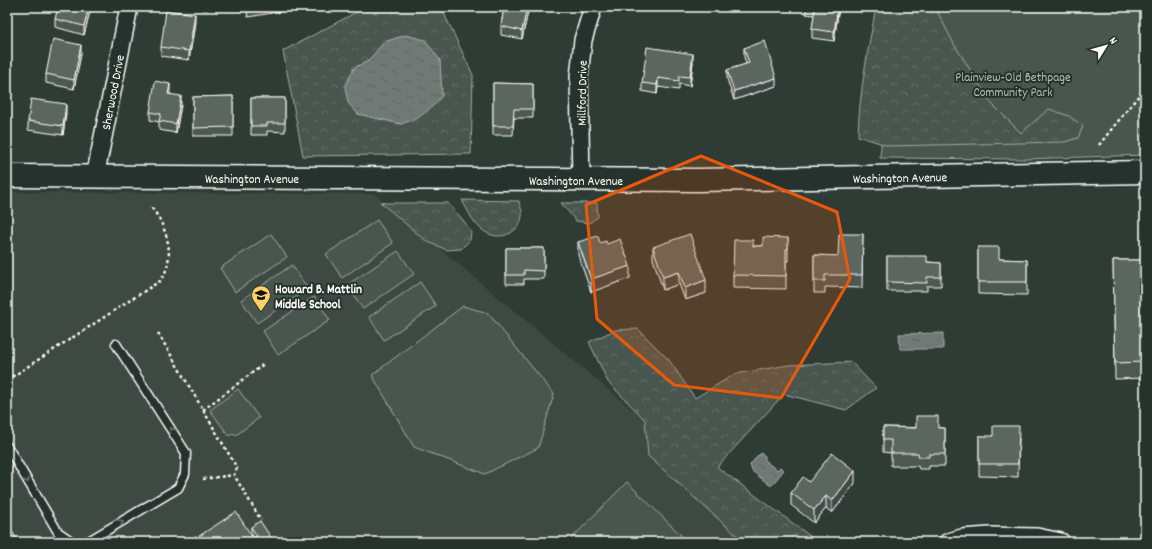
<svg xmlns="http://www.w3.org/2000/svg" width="1152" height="549" viewBox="0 0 1152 549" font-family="Dekko,sans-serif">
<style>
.built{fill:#3c4842}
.green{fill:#4a544f;stroke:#a4aaa7}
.forest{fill:url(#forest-crowns);stroke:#a4aaa7;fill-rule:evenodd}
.water{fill:url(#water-ripples);stroke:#a9afac}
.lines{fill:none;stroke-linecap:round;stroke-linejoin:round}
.lane-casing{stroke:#fff;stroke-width:11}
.street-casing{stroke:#fff;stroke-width:20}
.secondary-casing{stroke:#fff;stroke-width:25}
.path{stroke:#fff;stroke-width:2.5;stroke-dasharray:3 3;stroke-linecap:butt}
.lane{stroke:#26332d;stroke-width:8}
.street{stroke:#26332d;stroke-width:17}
.secondary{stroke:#26332d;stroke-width:22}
.wall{fill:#4e5853;stroke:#fff}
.shaded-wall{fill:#404744;stroke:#fff}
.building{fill:#5b6661;stroke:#fff}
.oneway{stroke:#727a76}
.marked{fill:#e8590c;fill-opacity:0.2;stroke:#e8590c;stroke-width:3;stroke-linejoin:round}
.labels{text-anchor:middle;stroke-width:4;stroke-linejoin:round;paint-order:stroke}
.park-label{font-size:13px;fill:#b7bbb9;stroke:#26332d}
.street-label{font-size:13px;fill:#fff;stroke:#26332d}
.poi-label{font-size:13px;font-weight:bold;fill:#fff;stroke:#26332d;text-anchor:start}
</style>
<defs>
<pattern id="forest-crowns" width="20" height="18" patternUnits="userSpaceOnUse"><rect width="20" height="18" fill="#4a544f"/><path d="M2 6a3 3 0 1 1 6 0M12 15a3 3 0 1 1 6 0" fill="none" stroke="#656e69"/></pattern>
<pattern id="water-ripples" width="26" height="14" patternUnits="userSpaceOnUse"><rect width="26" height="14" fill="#707975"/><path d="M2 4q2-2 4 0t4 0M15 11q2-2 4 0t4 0" fill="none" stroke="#5e6260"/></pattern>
</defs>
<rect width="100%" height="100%" fill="#2f3b35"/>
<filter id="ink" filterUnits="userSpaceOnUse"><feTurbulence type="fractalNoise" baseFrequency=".025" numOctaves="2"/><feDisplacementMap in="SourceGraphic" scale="8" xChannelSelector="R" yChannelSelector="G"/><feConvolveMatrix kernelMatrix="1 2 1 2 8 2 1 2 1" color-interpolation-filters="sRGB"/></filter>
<g filter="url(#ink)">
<!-- built -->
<polygon class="built" points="7,192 375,194 645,420 648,456 744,542 7,542"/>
<!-- green -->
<g class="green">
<polygon points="893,7 1145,7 1145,155 1024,159 880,158"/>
<polygon points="377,220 393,243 342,278 326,254"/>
<polygon points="271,234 287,257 235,292 220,268"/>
<polygon points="398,251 414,274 363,309 347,285"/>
<polygon points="292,265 308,289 257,323 241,300"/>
<polygon points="420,282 436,306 384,340 369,317"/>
<polygon points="314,297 330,320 278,355 263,331"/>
<polygon points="463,306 488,313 554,394 538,448 485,474 414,447 372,375"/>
<polygon points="238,389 259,418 236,435 233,433 229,436 210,410"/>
<polygon points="627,482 688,542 568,542"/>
</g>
<!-- forest -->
<g class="forest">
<path d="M366,7H441L473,75L471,154L303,156L283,51ZM406,35L401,124L358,114L354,68L368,61L385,42Z"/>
<path d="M876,7H935L954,44L991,103L1021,133L1049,109L1069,116L1083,126L1078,138L1064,142L889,146L858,136C859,93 868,50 876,7Z"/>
<path d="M462,200L519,201C520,206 523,212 522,216C520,232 503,240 489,234C475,228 469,213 462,200Z"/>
<polygon points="380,202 386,203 448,203 463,220 471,231 470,240 461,249 447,250 426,241"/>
<polygon points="561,203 597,203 598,217 589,223 576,221"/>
<polygon points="638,329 669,360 695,398 735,374 789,365 851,362 876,388 846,410 784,394 717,467 818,542 744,542 648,456 645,420 608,382 589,342 615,330"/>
</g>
<!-- water -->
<g class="water">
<polygon points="406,35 425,40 440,60 442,96 433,106 418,118 401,124 358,114 348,103 345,86 354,68 368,61 384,42"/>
<polygon points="943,333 943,349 900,349 899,334"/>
<polygon points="761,453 765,456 765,461 777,470 780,467 784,470 771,486 752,471 750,465 758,455 759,456"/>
</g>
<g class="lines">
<defs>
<g id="lane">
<polyline points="7,446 58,532 73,542"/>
<polyline points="87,542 178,488 185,474 186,453 116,344"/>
</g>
<g id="street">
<polyline points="95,177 129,7"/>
<polyline points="581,180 579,77 583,40 593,7"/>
<polyline points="948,542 962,538 990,536 1037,537 1061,542"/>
</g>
<polyline id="secondary" points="7,176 698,180 1145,172"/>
</defs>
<!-- lane casing -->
<use href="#lane" class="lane-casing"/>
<!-- street casing -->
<use href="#street" class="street-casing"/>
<!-- secondary casing -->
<use href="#secondary" class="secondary-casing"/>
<!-- path -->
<g class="path">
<polyline points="1099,145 1144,89 1145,85"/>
<polyline points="158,333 237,468 234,475 261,520"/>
<path d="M7,380L160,281C177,259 167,226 151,207H149"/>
<polyline points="203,410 265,363"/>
<polyline points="203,479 234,475"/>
</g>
<!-- lane -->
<use href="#lane" class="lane"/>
<!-- street -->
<use href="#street" class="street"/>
<!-- secondary -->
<use href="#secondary" class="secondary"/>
</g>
<!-- wall -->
<g class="wall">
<polygon points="91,7 84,35 55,27 55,19"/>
<polygon points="189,7 208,7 207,10"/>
<polygon points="246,7 284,7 284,11 248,17"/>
<polygon points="504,7 529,7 522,39 501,35 501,26"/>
<polygon points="806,7 839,7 834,41 812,38 812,29 814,15 806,14"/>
<polygon points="195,23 189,60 161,56 161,47"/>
<polygon points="744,48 776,86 734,100 727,79 727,70 746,64 744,57"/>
<polygon points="81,54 74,89 46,83 46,74"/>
<polygon points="693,62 690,86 679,84 679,90 658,87 657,94 642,91 642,83"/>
<polygon points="493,83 533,84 533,118 514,118 513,135 493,135"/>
<polygon points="170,93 170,94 181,105 176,133 159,130 159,122 150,120 150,112"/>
<polygon points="233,96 233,136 193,136 193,97"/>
<polygon points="251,98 285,98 285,132 267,131 267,135 251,135"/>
<polygon points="66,113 63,135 28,130 28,121"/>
<polygon points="863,234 862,288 825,287 825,293 814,293 814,255 838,256"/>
<polygon points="788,238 788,261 786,261 786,289 733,288 733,275 753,246 763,246"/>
<polygon points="578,242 607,244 630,278 591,292 578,255"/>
<polygon points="653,247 706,293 685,300 679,284 663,290 653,259"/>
<polygon points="978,247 999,259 1027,260 1027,295 978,294"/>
<polygon points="506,248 544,248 544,279 524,279 524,284 506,284"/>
<polygon points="887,256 927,262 941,263 941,286 927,286 927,291 887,291"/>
<polygon points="1113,260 1145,260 1145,378 1115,379"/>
<polygon points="883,427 945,428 945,466 929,466 929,469 919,469 918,466 891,466 891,453 883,452"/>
<polygon points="979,436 1019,438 1018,477 979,476"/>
<polygon points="809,482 855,483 832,513 826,508 814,523 791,505 791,493"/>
<polygon points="251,527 272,542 190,542 251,536"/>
</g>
<!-- shaded-wall -->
<g class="shaded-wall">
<polygon points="89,7 91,7 84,35 84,26"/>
<polygon points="527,7 529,7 522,39 522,31"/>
<polygon points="838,7 839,7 834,41 834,32"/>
<polygon points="195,14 195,23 189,60 189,51"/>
<polygon points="81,45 81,54 74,89 74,80"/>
<polygon points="693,54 693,62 690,86 690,77"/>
<polygon points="658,78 658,87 657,94 657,85"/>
<polygon points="776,78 776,86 734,100 734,91"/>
<polygon points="170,84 170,93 168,103 168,94"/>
<polygon points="181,96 181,105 176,133 176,124"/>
<polygon points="66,104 66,113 63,135 63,126"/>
<polygon points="630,266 630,278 591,292 591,279"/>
<polygon points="679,272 679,284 663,290 663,277"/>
<polygon points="706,280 706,293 685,300 685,288"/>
<polygon points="855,471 855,483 832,513 832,501"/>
<polygon points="826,496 826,508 814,523 814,510"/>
<polygon points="272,539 272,542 267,542"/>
</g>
<!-- building -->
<g class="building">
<polygon points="58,7 89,7 84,26 55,19"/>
<polygon points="248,7 256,7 248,8"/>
<polygon points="504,7 527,7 522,31 501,26"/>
<polygon points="815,7 838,7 834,32 812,29"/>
<polygon points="166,10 195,14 189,51 161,47"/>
<polygon points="53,39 81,45 74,80 46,74"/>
<polygon points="765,41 776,78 734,91 727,70 749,63 744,48"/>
<polygon points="647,47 693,54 690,77 679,76 679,81 658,78 657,85 642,83"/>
<polygon points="155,81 170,84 168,94 181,96 176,124 159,121 161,114 150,112"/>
<polygon points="493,83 533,84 533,109 514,109 513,126 493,126"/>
<polygon points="233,96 233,127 193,128 193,97"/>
<polygon points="251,98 285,98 285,123 267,123 267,126 251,126"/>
<polygon points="31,99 66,104 63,126 28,121"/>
<polygon points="690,234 706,280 685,288 679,272 663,277 653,247"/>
<polygon points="839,234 863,234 862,275 825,275 825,281 814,281 814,255 838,256"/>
<polygon points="598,236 600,243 606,241 607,244 620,239 630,266 591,279 578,242"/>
<polygon points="763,237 788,238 788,249 786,249 786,276 733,275 734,240 753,240 753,246 763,246"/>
<polygon points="978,247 999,247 999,259 1027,260 1027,282 978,282"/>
<polygon points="506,248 544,248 544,271 524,270 524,275 506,275"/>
<polygon points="887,256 927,256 927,262 941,263 941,277 927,277 927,283 887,282"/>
<polygon points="1113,260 1145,260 1145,362 1115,363"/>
<polygon points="916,416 938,416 938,428 945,428 945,454 929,454 929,457 919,457 918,453 891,453 891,440 883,440 883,427 916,428"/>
<polygon points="993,426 1019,426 1018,464 979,464 979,436 993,436"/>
<polygon points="832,453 855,471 832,501 826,496 814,510 791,493 803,477 809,482"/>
<polygon points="236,512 253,538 257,536 251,527 260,521 272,539 267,542 190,542"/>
<polygon points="7,524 19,542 7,542"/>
</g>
<!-- one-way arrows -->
<defs><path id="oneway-chevron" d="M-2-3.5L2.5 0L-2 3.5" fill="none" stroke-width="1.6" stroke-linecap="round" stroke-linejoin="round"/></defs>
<g class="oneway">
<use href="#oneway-chevron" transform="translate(172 430) rotate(-123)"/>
<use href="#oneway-chevron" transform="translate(27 480) rotate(59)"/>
<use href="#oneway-chevron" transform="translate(121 522) rotate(-31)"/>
</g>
</g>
<!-- marked area -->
<path class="marked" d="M701,156L837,212L850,279L781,398L674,385L597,319L586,205Z"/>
<!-- icons -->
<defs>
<symbol id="school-pin" viewBox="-11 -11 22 30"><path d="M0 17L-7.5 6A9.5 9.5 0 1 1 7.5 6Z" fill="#ffd166" stroke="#26332d"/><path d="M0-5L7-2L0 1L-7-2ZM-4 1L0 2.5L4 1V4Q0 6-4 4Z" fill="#111"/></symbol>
</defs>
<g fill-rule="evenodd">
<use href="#school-pin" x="250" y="284" width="22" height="30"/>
</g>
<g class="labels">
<!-- park labels -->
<g class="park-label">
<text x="1013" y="81">Plainview-Old Bethpage<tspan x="1013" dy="15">Community Park</tspan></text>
</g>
<!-- street labels -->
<g class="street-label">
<text transform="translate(112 92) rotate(-79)" y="5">Sherwood Drive</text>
<text transform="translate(581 93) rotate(-89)" y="5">Millford Drive</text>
<text transform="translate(900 177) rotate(-1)" y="5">Washington Avenue</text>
<text x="252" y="183">Washington Avenue</text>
<text x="576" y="185">Washington Avenue</text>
</g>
<!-- poi labels -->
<g class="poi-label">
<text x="275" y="293">Howard B. Mattlin<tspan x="275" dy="15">Middle School</tspan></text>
</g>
</g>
<!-- margin -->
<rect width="1152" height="549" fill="none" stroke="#26332d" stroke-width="24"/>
<rect x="12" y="12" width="1128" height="525" fill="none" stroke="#fff" stroke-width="1.5" filter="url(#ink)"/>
<!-- north arrow -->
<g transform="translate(1106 46) rotate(53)" stroke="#26332d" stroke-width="3" paint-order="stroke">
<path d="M0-3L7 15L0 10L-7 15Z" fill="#ffffff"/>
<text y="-6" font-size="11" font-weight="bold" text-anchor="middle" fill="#ffffff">N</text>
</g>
</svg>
